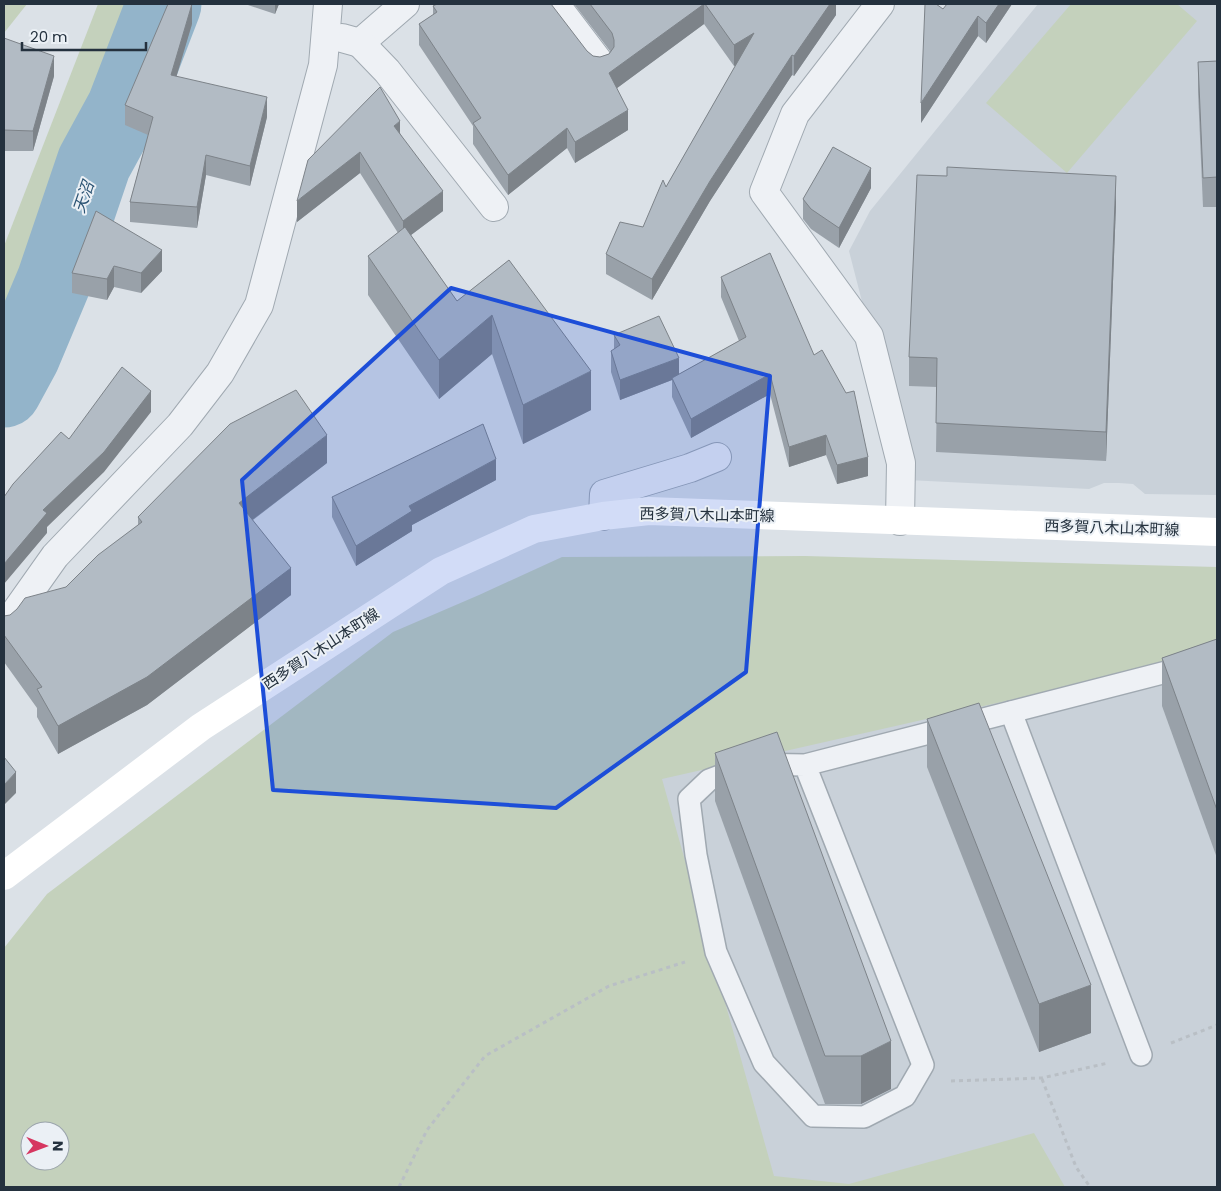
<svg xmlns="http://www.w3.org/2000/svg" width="1221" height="1191" viewBox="0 0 1221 1191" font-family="Poppins,'Noto Sans JP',sans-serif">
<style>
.built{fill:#c9d1d9}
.green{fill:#c4d1bc;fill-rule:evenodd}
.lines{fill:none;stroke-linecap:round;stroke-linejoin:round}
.river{stroke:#93b4ca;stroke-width:75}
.lane-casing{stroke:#a0a9b1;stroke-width:24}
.street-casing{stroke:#a0a9b1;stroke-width:30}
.path{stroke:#b9bfc5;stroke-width:3;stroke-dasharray:4 4;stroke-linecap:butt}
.lane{stroke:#eef1f5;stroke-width:21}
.street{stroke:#eef1f5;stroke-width:28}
.secondary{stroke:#fff;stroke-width:28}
.wall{fill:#99a1a9}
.shaded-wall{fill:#7d8389}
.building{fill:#b2bbc4;stroke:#7d8389}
.marked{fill:#1d4ed8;fill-opacity:0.2;stroke:#1d4ed8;stroke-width:4;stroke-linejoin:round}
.labels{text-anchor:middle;stroke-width:4;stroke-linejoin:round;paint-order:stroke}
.street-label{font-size:15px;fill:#24313e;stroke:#ebf0f5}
.water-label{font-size:16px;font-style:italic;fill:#2c5474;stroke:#ebf0f5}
</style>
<rect width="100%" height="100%" fill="#dbe1e7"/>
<!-- built -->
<g class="built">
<polygon points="1038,4 1217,4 1217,495 1145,494 1133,484 1119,483 1104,483 1089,489 908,480 849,251 870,211"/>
<polygon points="1217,575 1217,1187 284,1187 404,637"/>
</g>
<!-- green -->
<g class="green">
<polygon points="4,4 27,4 4,33"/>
<polygon points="98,4 154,4 4,353 4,246"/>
<polygon points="1071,4 1177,4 1197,21 1067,173 986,103"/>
<path d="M805,556L1217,567V653L662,779L774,1176L849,1184L1034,1133L1065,1187H4V948L47,894L393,632L479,595L562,557ZM30,1131H60V1161H30Z"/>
</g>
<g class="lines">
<!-- river -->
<polyline class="river" points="4,390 23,355 54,281 94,163 124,108 164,4"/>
<defs>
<g id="lane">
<polyline points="1011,712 1141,1055"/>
<polyline points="805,765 923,1065 905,1096 864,1117 813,1116 764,1063 716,952 696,855 689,799 709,780 752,764 805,765 1217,659"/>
</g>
<g id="street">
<polyline points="555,4 599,62"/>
<polyline points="880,4 795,114 764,192 869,336 901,463 900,521"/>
<polyline points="342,38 360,43 405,4"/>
<polyline points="360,43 387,71 494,207"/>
<polyline points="603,516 604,494 690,468 717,457"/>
<polyline points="4,628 55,556 180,425 220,373 259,305 323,65 328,4"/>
</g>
</defs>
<!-- lane casing -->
<use href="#lane" class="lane-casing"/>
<!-- street casing -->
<use href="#street" class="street-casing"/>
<!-- path -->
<g class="path">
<polyline points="1171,1043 1217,1025"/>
<polyline points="1042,1079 1076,1167 1090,1187"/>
<polyline points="951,1081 1042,1078 1108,1063"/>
<polyline points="399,1187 427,1130 485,1056 609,986 685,962"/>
</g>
<!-- lane -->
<use href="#lane" class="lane"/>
<!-- street -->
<use href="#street" class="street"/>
<!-- secondary -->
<polyline class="secondary" points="4,876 201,727 441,571 534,529 603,516 649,511 1217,532"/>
</g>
<!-- wall -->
<g class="wall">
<polygon points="245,4 279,4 275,14"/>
<polygon points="574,4 836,4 836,15 794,76 792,75 710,201 652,300 606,274 606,254 643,227 736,65 734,66 704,24 617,88 628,130 575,163 567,148 508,195 473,144 473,126 419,45 419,24 433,15 433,6 587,51 593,56 600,57 609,54 610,51"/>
<polygon points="947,4 1012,4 986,43 978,36 921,123"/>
<polygon points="192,24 176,76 267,117 250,186 206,175 197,228 130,222 130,202 148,135 125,125 125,105"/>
<polygon points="4,38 54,76 33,151 4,151"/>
<polygon points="1217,61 1217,207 1203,207 1198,92 1198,62"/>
<polygon points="400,133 443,211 411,235 457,301 509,260 591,410 523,444 492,354 439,399 368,295 368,256 398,233 360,173 297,222 308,160"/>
<polygon points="871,188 839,248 811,229 803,219 803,199"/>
<polygon points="1116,205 1106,461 936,452 937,387 909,386 909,357"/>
<polygon points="96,211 162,271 141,293 114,287 107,300 72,293 72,273"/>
<polygon points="721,277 814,355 868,476 837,484 826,455 789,467 770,394 691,438 672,397 672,380 620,400 611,372 611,351 614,349 614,335 679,374 739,341 721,297"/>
<polygon points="327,463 253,520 291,595 147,705 58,754 37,717 37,708 4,662 4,635 10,615 66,587 138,525 138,517"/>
<polygon points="496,480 412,525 412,531 356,566 332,517 332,497"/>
<polygon points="1217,639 1217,858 1162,706 1162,658"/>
<polygon points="927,719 1091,1033 1039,1052 927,767"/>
<polygon points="715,753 891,1089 861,1104 825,1104 715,801"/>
</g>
<!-- shaded-wall -->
<g class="shaded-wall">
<polygon points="192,4 192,24 171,95 171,75"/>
<polygon points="275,4 279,4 275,14"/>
<polygon points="704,4 704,24 609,94 609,73"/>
<polygon points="830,4 836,4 836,15 794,76 794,56"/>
<polygon points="999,4 1012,4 986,43 986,23"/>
<polygon points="978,16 978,36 921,123 921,103"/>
<polygon points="754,33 754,54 734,66 734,45"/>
<polygon points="792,55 792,75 710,201 652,300 652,279 710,181"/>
<polygon points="54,56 54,76 33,151 33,131"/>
<polygon points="267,97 267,117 250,186 250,166"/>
<polygon points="628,110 628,130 575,163 575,142"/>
<polygon points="400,121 400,142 394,126"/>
<polygon points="567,128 567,148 508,195 508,175"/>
<polygon points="360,152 360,173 297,222 297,201"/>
<polygon points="206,155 206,175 197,228 197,207"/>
<polygon points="871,168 871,188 839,248 839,228"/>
<polygon points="1116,176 1116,205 1106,461 1106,432"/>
<polygon points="443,191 443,211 403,241 403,221"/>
<polygon points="162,250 162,271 141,293 141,273"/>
<polygon points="114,266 114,287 107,300 107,279"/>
<polygon points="492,315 492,354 439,399 439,360"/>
<polygon points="679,358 679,378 672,378 672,380 620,400 620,380"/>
<polygon points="591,371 591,410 523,444 523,405"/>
<polygon points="770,374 770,394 691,438 691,419"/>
<polygon points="151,391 151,412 104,472 47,527 47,533 4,584 4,564 43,510"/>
<polygon points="327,435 327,463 239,530 239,503"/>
<polygon points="826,435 826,455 789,467 789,447"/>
<polygon points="868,457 868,476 837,484 837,465"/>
<polygon points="496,459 496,480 412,525 412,531 356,566 356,546 409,506"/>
<polygon points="291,568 291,595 147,705 58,754 58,726"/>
<polygon points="16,772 16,793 4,805 4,785"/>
<polygon points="1091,985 1091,1033 1039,1052 1039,1004"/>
<polygon points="891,1041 891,1089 861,1104 861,1056"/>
</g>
<!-- building -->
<g class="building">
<polygon points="168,4 192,4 171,75 267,97 250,166 206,155 197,207 130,202 153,117 125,105"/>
<polygon points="437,4 551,4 587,51 593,56 600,57 609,54 614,47 614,40 612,33 590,4 704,4 609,73 628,110 575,142 567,128 508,175 473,123 481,118 419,24 437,12 433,6"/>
<polygon points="705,4 830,4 794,56 792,55 710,181 652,279 606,254 620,222 643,227 663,180 666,187 754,33 734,45"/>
<polygon points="925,4 936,4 943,9 947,4 999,4 986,23 978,16 921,103"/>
<polygon points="4,38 54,56 33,131 4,130"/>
<polygon points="1217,61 1217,177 1203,178 1198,62"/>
<polygon points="380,87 400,121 394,126 443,191 403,221 360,152 297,201 308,160"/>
<polygon points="833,147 871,168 839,228 811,209 803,199"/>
<polygon points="947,167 1116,176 1106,432 936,423 937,358 909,357 917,175 947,176"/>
<polygon points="96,211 162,250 141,273 114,266 107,279 72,273"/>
<polygon points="405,227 457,301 509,260 591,371 523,405 492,315 439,360 368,256"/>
<polygon points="770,253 814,355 822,350 846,393 854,391 868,457 837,465 826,435 789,447 770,374 691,419 672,378 746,337 721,277"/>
<polygon points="659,316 679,358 620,380 611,351 620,345 614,335"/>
<polygon points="122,367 151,391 104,452 43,510 47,513 4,564 4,497 13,484 61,432 69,439"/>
<polygon points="296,390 327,435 239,503 291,568 147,677 58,726 37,689 42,687 4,635 4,616 10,615 17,609 25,598 66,587 98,555 142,522 138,517 230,424"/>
<polygon points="483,424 496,459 409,506 412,511 356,546 332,497"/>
<polygon points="1217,639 1217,810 1162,658"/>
<polygon points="979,703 1091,985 1039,1004 927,719"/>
<polygon points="777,732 891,1041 861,1056 825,1056 715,753"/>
<polygon points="4,757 16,772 4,785"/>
</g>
<!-- marked area -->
<path class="marked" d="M451,288L770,376L746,672L556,808L273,790L242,480Z"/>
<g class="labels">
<!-- street labels -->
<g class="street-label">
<text transform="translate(707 515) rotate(1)" y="5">西多賀八木山本町線</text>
<text transform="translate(1112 528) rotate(2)" y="5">西多賀八木山本町線</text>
<text transform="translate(321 649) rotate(-33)" y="5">西多賀八木山本町線</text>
</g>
<!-- water labels -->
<g class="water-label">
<text transform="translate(83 197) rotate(-71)" y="6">天沼</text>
</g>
</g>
<!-- border -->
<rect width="1221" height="1191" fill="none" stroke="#24313e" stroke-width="10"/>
<!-- north arrow -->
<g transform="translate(45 1146) rotate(91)"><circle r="24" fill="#ebf0f5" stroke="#9ba4ac"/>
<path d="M0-4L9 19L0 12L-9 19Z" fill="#d63660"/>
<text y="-8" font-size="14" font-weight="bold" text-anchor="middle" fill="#24313e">N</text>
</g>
<!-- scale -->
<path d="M22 42v8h124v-8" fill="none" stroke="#24313e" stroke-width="2.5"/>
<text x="30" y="42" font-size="15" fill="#24313e" stroke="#ebf0f5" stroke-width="4" paint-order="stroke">20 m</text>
</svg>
